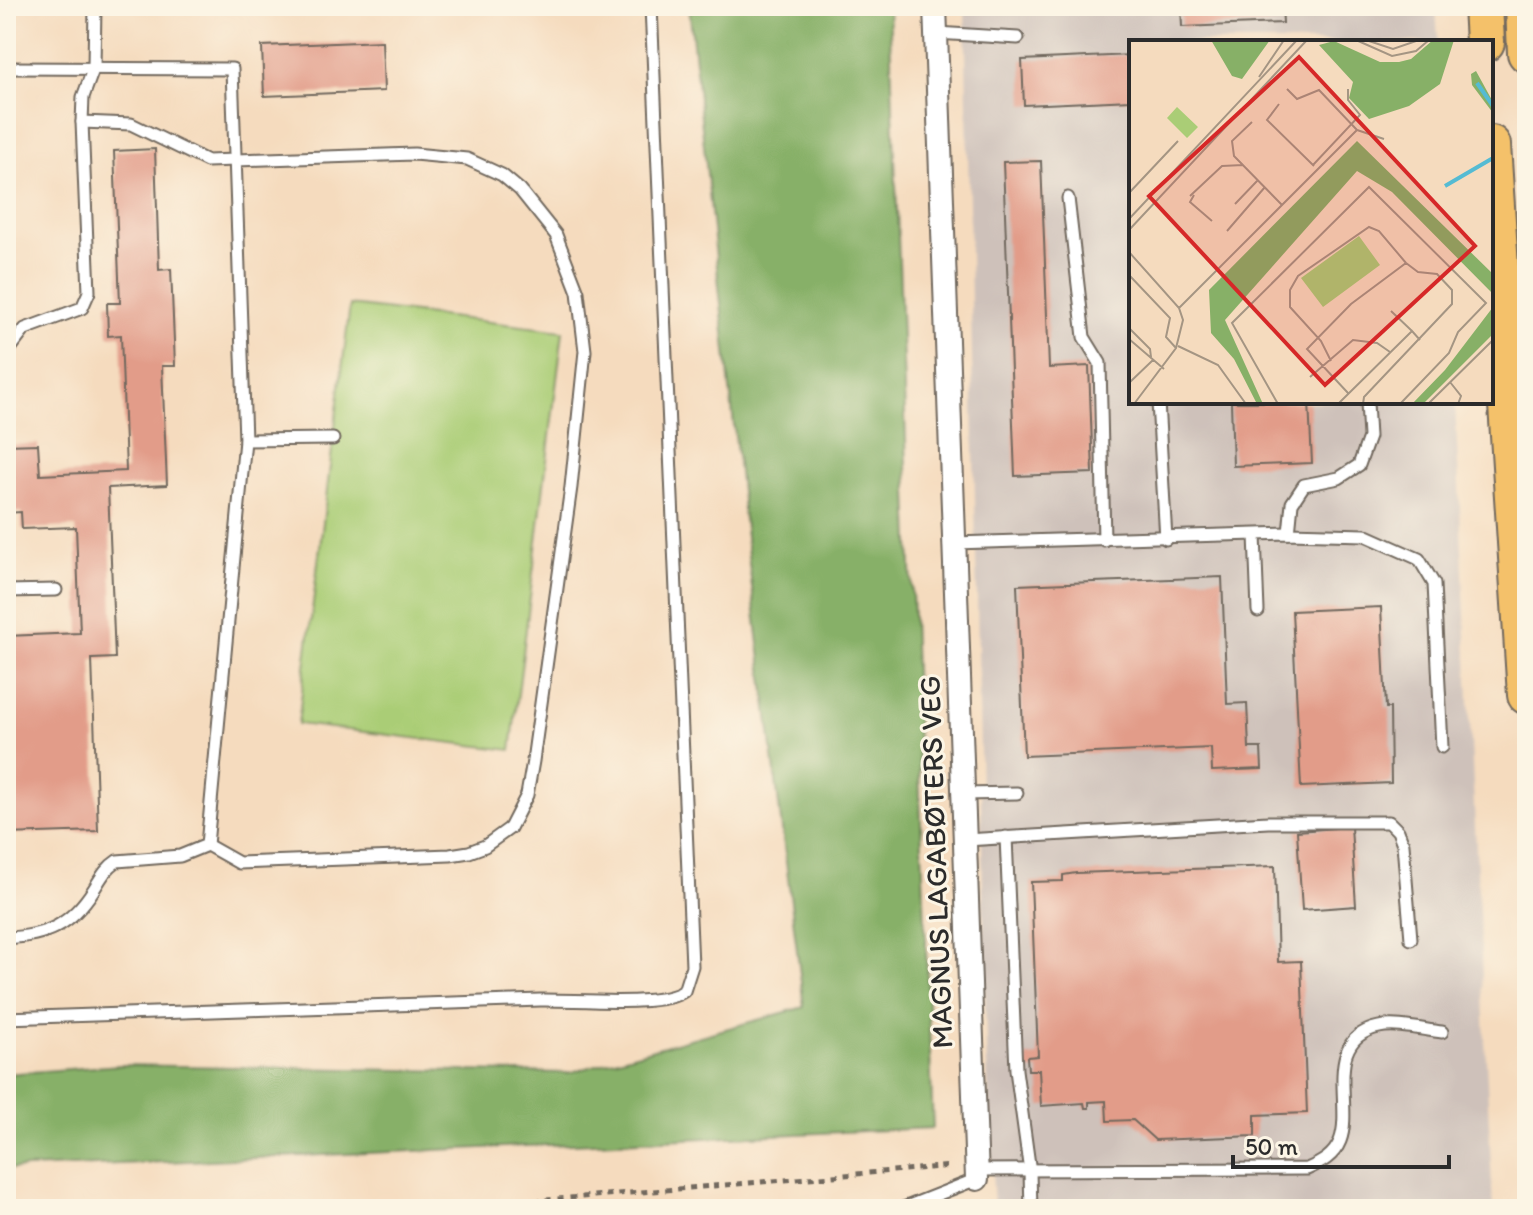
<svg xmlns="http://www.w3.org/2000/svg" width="1533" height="1215" viewBox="0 0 1533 1215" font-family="Itim,sans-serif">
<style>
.industrial{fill:#cec1ba}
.green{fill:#aacd76;stroke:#6a7c50;stroke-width:2}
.forest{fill:#87b067;stroke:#596e49;stroke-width:2}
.building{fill:#e29c89}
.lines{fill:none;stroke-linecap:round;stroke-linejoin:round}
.service-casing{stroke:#72695e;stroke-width:15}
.minor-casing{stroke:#72695e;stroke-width:26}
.trunk-casing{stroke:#72695e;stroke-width:42}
.path{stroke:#72695e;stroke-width:5;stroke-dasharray:6 6;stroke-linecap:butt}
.service{stroke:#fff;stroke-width:11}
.minor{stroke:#fff;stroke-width:22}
.trunk{stroke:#f4c16a;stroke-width:38}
.labels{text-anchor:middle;stroke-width:6;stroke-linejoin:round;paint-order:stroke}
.street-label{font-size:30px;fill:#2b2b2b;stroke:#fcf5e5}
.inset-river{fill:none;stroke:#55bbd3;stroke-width:4}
.inset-road{fill:none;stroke:#a49583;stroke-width:2}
.view{fill:#d62828;fill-opacity:0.15;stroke:#d62828;stroke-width:4}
.inset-edge{fill:none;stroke:#2b2b2b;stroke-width:4}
</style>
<rect width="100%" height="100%" fill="#fcf5e5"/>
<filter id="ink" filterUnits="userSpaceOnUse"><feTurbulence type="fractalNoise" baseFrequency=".0125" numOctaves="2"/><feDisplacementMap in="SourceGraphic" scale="16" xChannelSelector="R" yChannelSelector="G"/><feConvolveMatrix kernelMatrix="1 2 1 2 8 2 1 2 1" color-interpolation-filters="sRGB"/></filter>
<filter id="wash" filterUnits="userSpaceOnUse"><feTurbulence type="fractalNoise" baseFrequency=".006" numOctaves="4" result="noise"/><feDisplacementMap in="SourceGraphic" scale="32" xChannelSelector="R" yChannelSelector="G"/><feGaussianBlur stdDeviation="1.8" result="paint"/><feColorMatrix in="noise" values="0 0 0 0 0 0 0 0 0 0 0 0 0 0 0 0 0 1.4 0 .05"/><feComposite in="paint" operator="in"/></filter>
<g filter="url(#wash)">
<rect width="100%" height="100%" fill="#f5dbbe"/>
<!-- industrial -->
<polygon class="industrial" points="965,6 1436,6 1438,42 1131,42 1131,402 1455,402 1493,1209 994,1209 986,1045"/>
<!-- green -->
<polygon class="green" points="350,305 563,331 511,750 298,724"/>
<!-- forest -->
<polygon class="forest" points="689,6 889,6 933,1128 6,1169 6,1074 120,1065 568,1073 804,1007 747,547"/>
<g id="blocks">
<!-- building -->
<g class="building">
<polygon points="1181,6 1282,6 1283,23 1182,27"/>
<polygon points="382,41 384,91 264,96 262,46"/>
<polygon points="1131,55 1131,100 1024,105 1022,60"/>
<polygon points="155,149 159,270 171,269 175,366 162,366 167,485 108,488 115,658 92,659 98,831 6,834 6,636 80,633 76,527 22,529 21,512 6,513 6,445 38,444 40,475 126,471 121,335 108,336 107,303 120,303 114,151"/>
<polygon points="1041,161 1049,368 1089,366 1093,473 1015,476 1003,162"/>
<polygon points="1231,402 1309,402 1312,463 1233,466"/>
<polygon points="1222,577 1227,704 1247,703 1249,748 1261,748 1262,769 1212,771 1211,748 1024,756 1017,585"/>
<polygon points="1381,607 1386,708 1390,708 1391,783 1301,787 1292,611"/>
<polygon points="1351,827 1356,906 1302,910 1297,831"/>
<polygon points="1275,866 1278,962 1301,961 1307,1113 1255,1115 1255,1136 1155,1140 1133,1120 1107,1121 1106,1101 1089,1102 1089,1108 1085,1108 1084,1103 1041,1106 1039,1070 1028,1070 1027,1057 1038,1056 1031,882 1063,881 1063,875 1076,873"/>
<polygon points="813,1201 813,1209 705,1209 705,1207"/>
</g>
</g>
</g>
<g filter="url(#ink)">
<use href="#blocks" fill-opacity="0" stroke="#72695e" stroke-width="2"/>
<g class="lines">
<defs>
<g id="service">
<polyline points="936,33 1018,38"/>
<path d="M6,68L232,69L245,440L207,845L180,856L117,861C106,868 101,878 94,889C71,925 47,936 6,938"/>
<polyline points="82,122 131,124 207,161 414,154 467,159 502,175 520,190 556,235 578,292 585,351 571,487 533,761 527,795 510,828 485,846 469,852 450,855 239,863 207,845"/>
<polyline points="1068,198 1084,337 1100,363 1104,540"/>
<polyline points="6,354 25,329 82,308 89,292 82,122 83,97 94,67 95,6"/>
<polyline points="1158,402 1166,539"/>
<polyline points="245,440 333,439"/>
<polyline points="1289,533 1292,503 1304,485 1339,478 1359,465 1369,437 1367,402"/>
<polyline points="1255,535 1258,611"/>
<polyline points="955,543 1289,533 1365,535 1419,559 1434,584 1442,747"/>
<polyline points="6,591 56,590"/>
<polyline points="963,794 1017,793"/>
<polyline points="1006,837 1016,1070 1030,1172 1031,1209"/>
<polyline points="966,840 1268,822 1389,822 1398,831 1403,844 1411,939"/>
<path d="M6,1018L540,1000C574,999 661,1008 684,991L692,966L651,6"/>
<path d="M977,1170L1307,1169C1321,1163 1334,1156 1340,1141C1354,1106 1321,1039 1379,1027C1397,1023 1423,1030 1442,1032"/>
<polyline points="901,1209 977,1179"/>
</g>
<polyline id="minor" points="935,6 977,1179"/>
<g id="trunk">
<polyline points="1483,6 1485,42"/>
<polyline points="1525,6 1527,53"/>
<polyline points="1491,145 1527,695"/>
</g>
</defs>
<!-- service casing -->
<use href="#service" class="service-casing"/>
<!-- minor casing -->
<use href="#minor" class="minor-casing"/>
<!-- trunk casing -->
<use href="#trunk" class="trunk-casing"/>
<!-- path -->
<g class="path">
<polyline points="316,1209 352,1209"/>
<polyline points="438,1209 952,1166"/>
</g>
<!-- service -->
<use href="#service" class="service"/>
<!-- minor -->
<use href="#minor" class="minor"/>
<!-- trunk -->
<use href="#trunk" class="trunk"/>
</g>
</g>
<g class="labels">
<!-- street labels -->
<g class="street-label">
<text transform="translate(936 862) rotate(-92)" y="10">MAGNUS LAGABØTERS VEG</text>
</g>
</g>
<!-- overview -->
<g transform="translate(1129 40)">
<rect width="364" height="364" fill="#f5dbbe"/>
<path d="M48,67L69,87L58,98L38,78ZM230,196L251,225L194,267L172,238Z" fill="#aacd76"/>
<path d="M82,0H141L113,39L103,36ZM304,0H325L311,44L280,66L240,79L220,58L224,42L190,5L205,1L251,22H270L282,19ZM347,31L364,62V73L343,45L342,34ZM228,101L364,234V254L263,152L228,131L96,280L134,364H128L105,319L82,293L80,250ZM364,267V294L294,364H283L316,330Z" fill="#87b067"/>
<path class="inset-river" d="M348,43L364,66M316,146L364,118"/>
<path class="inset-road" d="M227,0L263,16L287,11L300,0M237,0L264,9L290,0M130,37L155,0M158,49L168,59L190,50L228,90M150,64L138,80L185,126M123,82L103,101L105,116L153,165M184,125L231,75L219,60V49M0,153L49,101M65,155L61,162L83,181M61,156L93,126L114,125M106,164L129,140M0,179L168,0M0,190L178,0M98,191L136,147M0,212L50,268L54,280L47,308L5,364M0,235L41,278L37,297L47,308M50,268L228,90L255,99M262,271L283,291M0,288L21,309L22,317M0,299L35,329M49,306L89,325L117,364M202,321L192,301L161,267V250L169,236L240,187L250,191L277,223M181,337L224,300L248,303L261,312M321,342L332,356L329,364M0,343L24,320M219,353L178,309L222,264L277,223L289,232L308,234L323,250V264L235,357L234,364M149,364L103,283L240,147L357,263L329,292L320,313L271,364M209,364L283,291L291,300M299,364L364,300"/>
<path class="view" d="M170,17L346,206L196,345L20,156Z"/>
<rect width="364" height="364" class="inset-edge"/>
</g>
<!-- margin -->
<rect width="1533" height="1215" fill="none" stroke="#fcf5e5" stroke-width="32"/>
<!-- scale -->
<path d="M1233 1155v12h216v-12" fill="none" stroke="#2b2b2b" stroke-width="4"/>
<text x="1245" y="1155" font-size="24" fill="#2b2b2b" stroke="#fcf5e5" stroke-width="6" paint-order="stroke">50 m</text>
</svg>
